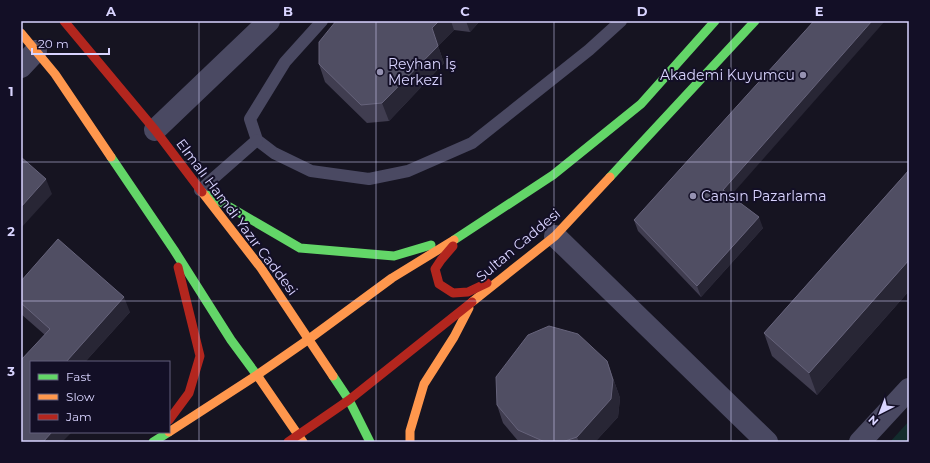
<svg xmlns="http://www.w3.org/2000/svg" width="930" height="463" viewBox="0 0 930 463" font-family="Montserrat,sans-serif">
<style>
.green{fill:#132c2d}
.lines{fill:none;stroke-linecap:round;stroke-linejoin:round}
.lane{stroke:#4a4962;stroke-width:12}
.street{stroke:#4a4962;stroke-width:22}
.fast{stroke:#63d668;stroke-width:9}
.slow{stroke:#ff974d;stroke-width:9}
.jam{stroke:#b3261e;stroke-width:9}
.wall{fill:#403d50}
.shaded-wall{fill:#282635}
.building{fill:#504e63;stroke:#66637b}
.grid{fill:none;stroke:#d9d4ff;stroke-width:1;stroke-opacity:0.55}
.poi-dot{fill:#9591b1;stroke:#130f26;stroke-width:1.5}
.labels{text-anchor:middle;stroke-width:4;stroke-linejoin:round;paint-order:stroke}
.poi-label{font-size:14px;fill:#d9d4ff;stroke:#130f26;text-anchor:start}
.street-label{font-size:14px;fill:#d9d4ff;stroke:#130f26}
.neatline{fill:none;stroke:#d9d4ff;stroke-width:1.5}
.grid-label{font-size:13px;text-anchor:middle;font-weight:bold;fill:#d9d4ff}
</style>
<rect width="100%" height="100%" fill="#161421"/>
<!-- green -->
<polygon class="green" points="909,421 909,442 890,442"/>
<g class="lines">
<!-- lane -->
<g class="lane">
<polyline points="322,21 285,62 250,119 257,140 274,153 311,171 369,179 408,171 472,143 589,50 621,21"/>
<polyline points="200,190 257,140"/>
</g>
<!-- street -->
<g class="street">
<polyline points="21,67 36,51"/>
<polyline points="155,130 269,21"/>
<polyline points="555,236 767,442"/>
<polyline points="860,442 909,389"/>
</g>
<!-- fast -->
<g class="fast">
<polyline points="111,157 174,250 231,340 259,378"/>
<polyline points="610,177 755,21"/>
<polyline points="209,195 300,248 394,256 431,245"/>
<polyline points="454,240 553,175 641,104 715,21"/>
<polyline points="333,376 349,400 370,442"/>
<polyline points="153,442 169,432"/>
</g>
<!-- slow -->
<g class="slow">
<polyline points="21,33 55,74 111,157"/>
<polyline points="202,192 261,268 333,376"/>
<polyline points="472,302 555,236 610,177"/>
<polyline points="259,378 303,442"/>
<polyline points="169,432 257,375 309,339 392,278 454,240"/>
<polyline points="410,442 410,431 424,384 454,337 469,308"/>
</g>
<!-- jam -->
<g class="jam">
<polyline points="64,21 155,130 202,192"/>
<polyline points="453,246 441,260 435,269 439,284 453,293 468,292 487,283"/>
<polyline points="169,420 189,393 200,356 178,267"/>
<polyline points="288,442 349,400 472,302"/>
</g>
</g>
<!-- wall -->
<g class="wall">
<polygon points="336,21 480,21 470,32 454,30 438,46 444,63 389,121 367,123 325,82 319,64"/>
<polygon points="909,170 909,291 817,395 772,356 764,333"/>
<polygon points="731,196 763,228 701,297 638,231 634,220"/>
<polygon points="21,281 130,312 85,362 31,362 45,335 21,314"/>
<polygon points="607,361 620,398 618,417 595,442 519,442 503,423 497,405"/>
</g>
<!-- shaded-wall -->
<g class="shaded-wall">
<polygon points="439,21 451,21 454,30 438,46 444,63 389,121 382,103 432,28"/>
<polygon points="466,21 480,21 470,32"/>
<polygon points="872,21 885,21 727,200 723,190"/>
<polygon points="46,179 52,194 21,228 21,207"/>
<polygon points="759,217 763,228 701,297 697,286"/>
<polygon points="909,260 909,291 817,395 809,373"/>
<polygon points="124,297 130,312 85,362 66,362"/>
<polygon points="607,361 620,398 618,417 595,442 579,442 577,437"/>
<polygon points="52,432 72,432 62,442 43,442"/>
</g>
<!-- building -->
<g class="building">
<polygon points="336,21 439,21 432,28 438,46 382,103 361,105 319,64 319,42"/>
<polygon points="814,21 872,21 723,190 759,217 697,286 634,220"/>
<polygon points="21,157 46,179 21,207"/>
<polygon points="909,170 909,260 809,373 764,333"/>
<polygon points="58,239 124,297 66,362 31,362 31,432 52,432 43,442 21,442 21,360 50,329 21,303 21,281"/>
<polygon points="549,326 578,334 607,361 613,380 611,399 577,437 562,442 545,442 518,430 497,405 496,377 528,335"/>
</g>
<!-- grid -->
<path class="grid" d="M199,21V442M376,21V442M554,21V442M731,21V442M21,162H909M21,301H909"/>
<!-- markers -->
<g class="poi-dot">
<circle cx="380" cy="72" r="4"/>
<circle cx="803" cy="75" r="4"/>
<circle cx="693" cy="196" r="4"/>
</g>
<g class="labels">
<!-- poi labels -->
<g class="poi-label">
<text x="388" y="69">Reyhan İş<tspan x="388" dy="16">Merkezi</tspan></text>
<text x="795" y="80" text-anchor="end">Akademi Kuyumcu</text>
<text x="701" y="201">Cansın Pazarlama</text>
</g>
<!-- street labels -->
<g class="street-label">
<text transform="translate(237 217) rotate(53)" y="5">Elmalı Hamdi Yazır Caddesi</text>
<text transform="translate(518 245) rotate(-40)" y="5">Sultan Caddesi</text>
</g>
</g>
<!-- border -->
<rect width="930" height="463" fill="none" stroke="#130f26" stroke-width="44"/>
<!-- legend -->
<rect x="30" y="361" width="140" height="72" fill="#130f26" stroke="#625e7d"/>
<rect x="38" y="374" width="20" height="6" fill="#63d668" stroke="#625e7d"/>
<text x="66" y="381" font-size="12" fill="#d9d4ff">Fast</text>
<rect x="38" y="394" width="20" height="6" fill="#ff974d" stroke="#625e7d"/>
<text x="66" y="401" font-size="12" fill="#d9d4ff">Slow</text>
<rect x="38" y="414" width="20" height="6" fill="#b3261e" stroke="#625e7d"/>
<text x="66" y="421" font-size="12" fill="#d9d4ff">Jam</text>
<!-- north arrow -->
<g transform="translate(880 413) rotate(222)" stroke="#130f26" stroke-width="3" paint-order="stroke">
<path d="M0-3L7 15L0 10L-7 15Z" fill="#d9d4ff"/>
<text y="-6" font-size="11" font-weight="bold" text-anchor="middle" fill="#d9d4ff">N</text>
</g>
<!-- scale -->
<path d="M32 48v6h77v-6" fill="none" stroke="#d9d4ff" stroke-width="2"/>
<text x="38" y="48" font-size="12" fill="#d9d4ff" stroke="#130f26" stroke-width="3" paint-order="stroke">20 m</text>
<rect x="22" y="22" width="886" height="419" class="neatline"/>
<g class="grid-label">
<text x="111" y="16">A</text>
<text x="288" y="16">B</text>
<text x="465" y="16">C</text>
<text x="642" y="16">D</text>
<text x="819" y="16">E</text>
<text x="11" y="96">1</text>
<text x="11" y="236">2</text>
<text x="11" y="376">3</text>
</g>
</svg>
